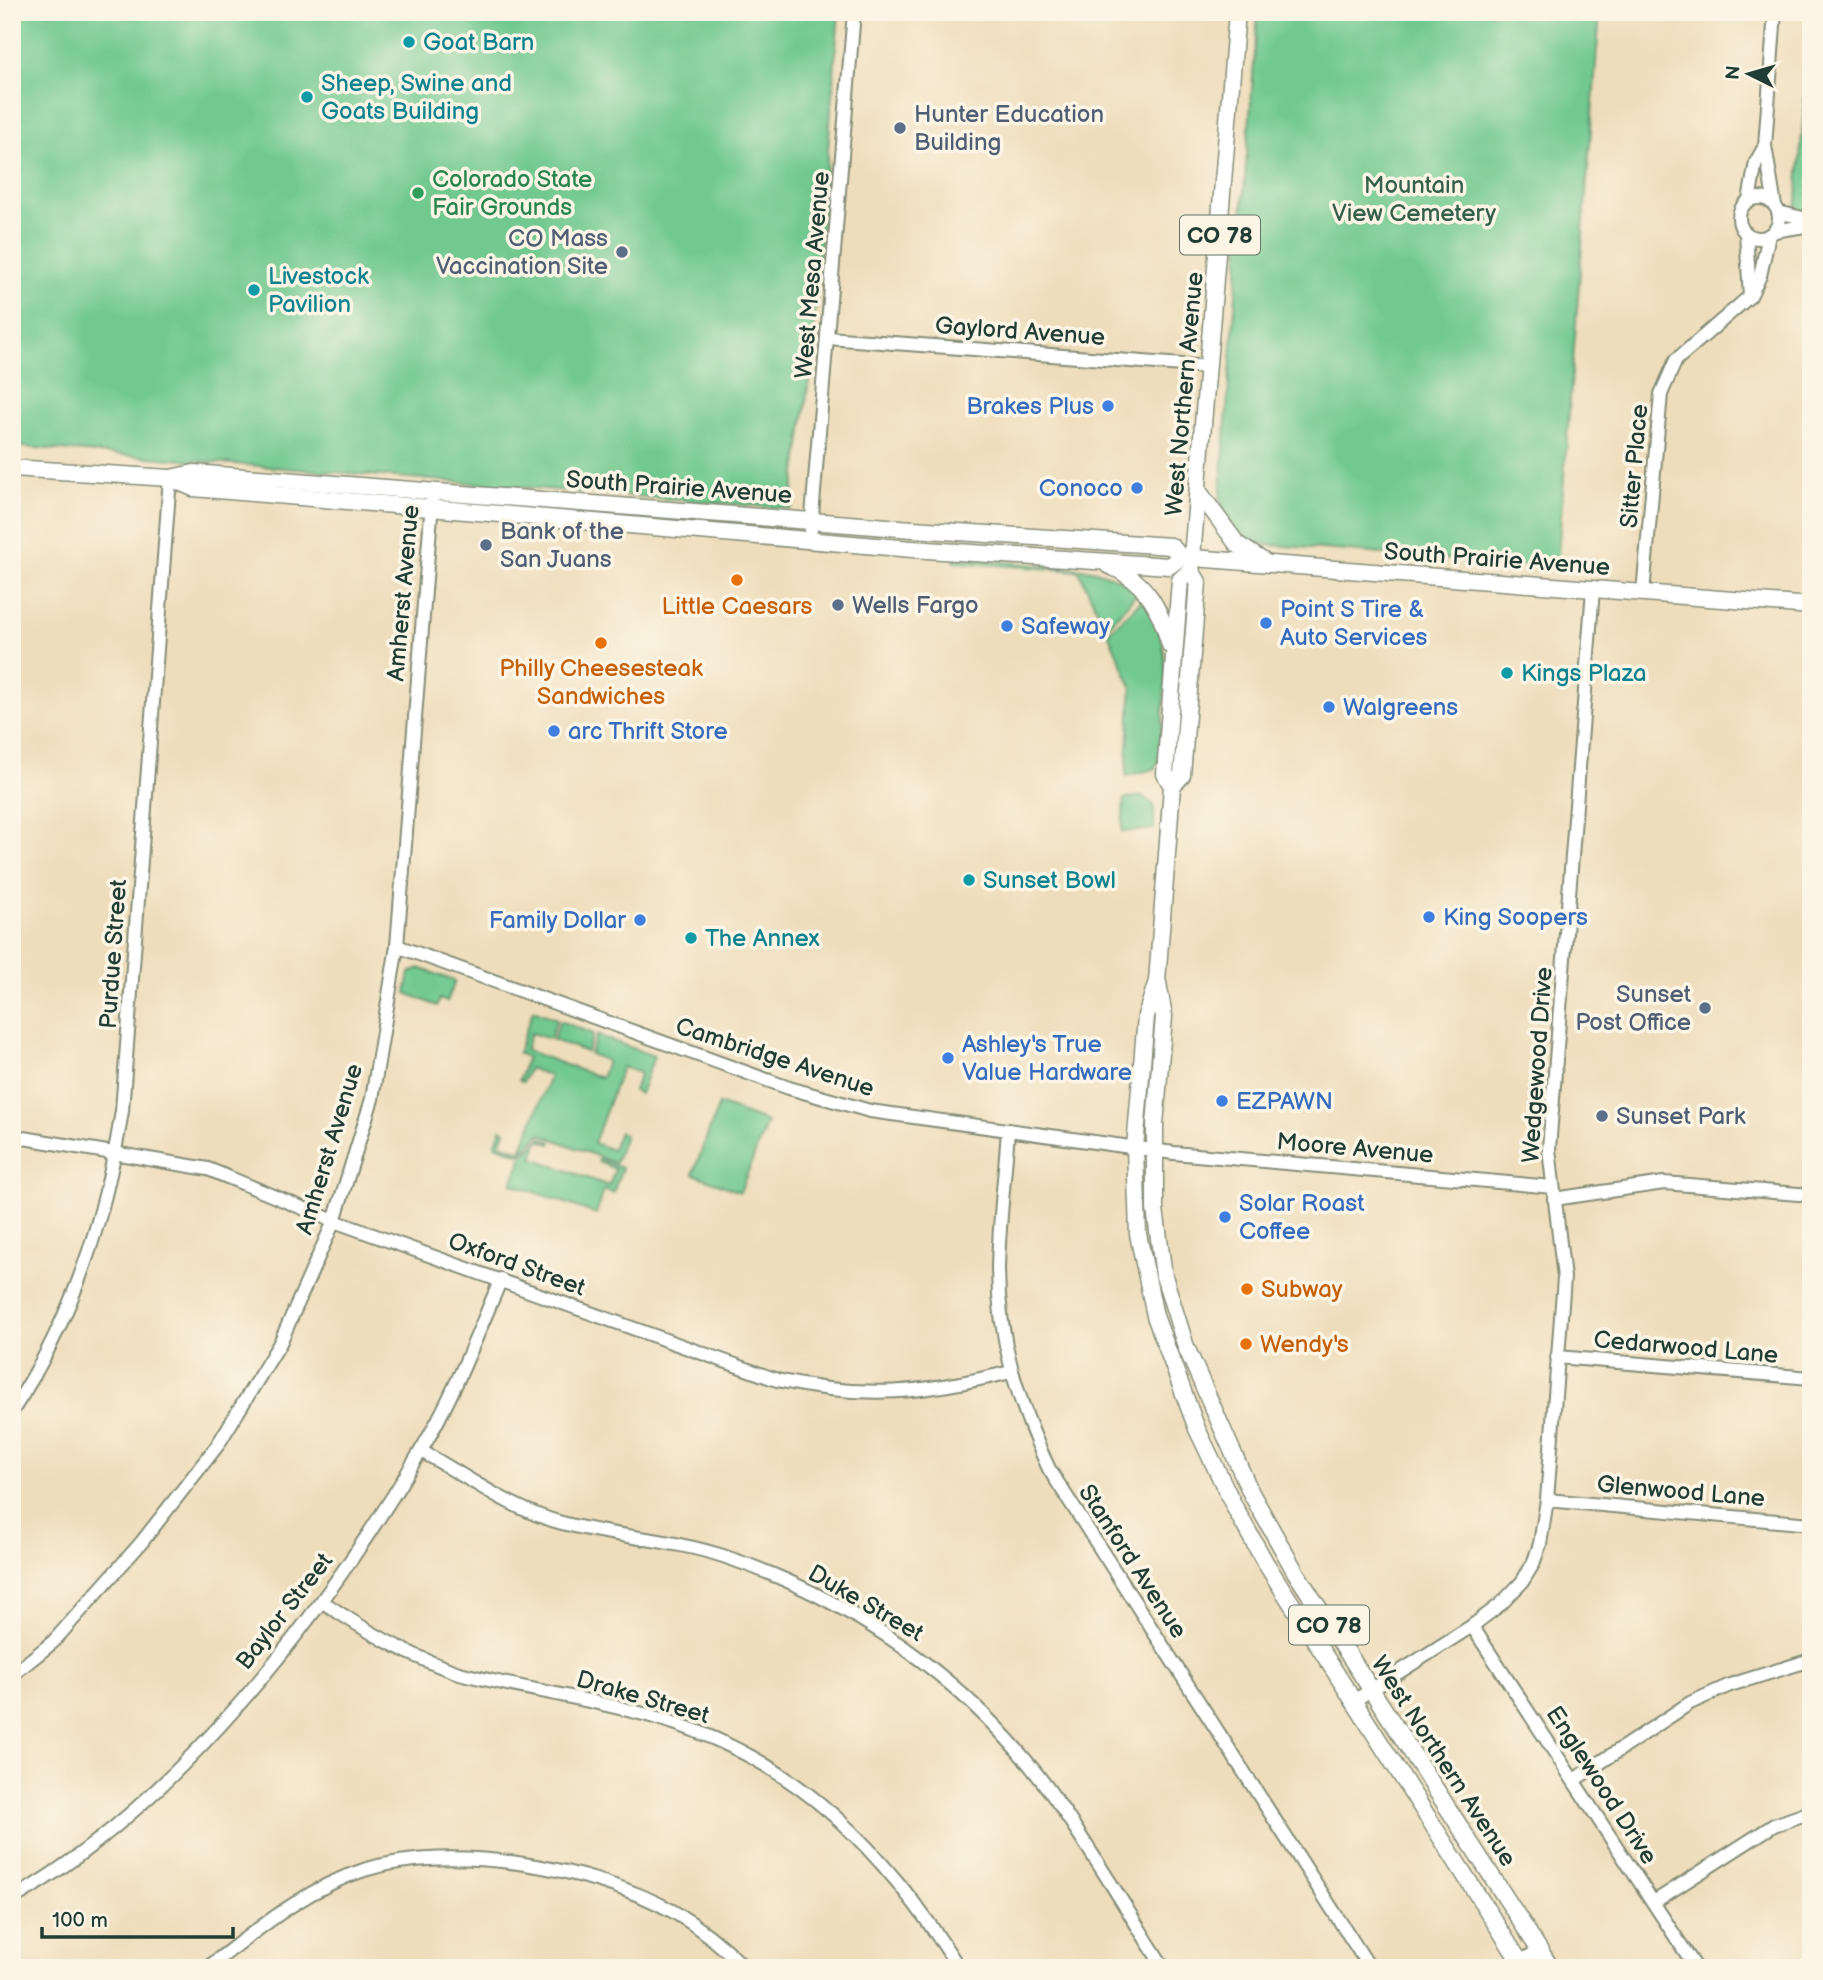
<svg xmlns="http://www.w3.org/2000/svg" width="1823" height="1980" viewBox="0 0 1823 1980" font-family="'Balsamiq Sans',sans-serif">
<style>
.green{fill:#71c98f;stroke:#488362;stroke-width:2}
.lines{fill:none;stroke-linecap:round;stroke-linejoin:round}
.minor-casing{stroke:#868d78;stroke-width:16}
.major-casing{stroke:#868d78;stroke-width:19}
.minor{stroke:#fff;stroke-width:12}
.major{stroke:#fff;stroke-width:16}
.culture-dot{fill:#0f9aa8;stroke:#fcf5e5;stroke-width:2.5}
.service-dot{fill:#5c6f8a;stroke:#fcf5e5;stroke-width:2.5}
.leisure-dot{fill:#2e9e5b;stroke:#fcf5e5;stroke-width:2.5}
.shop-dot{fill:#3f7fe0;stroke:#fcf5e5;stroke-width:2.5}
.food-dot{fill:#e8710a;stroke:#fcf5e5;stroke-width:2.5}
.labels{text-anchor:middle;stroke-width:7;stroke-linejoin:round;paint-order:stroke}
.shield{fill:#fcf5e5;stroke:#617469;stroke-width:2}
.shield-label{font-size:23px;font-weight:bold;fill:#1f3d34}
.culture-label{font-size:24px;fill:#0d838f;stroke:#fcf5e5;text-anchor:start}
.service-label{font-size:24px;fill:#4e5e75;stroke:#fcf5e5;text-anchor:start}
.leisure-label{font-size:24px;fill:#27864d;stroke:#fcf5e5;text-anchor:start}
.park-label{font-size:24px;fill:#34604b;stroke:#fcf5e5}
.street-label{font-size:24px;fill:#1f3d34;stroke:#fcf5e5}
.shop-label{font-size:24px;fill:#366cbe;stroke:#fcf5e5;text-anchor:start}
.food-label{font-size:24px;fill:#c56008;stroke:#fcf5e5}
</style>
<rect width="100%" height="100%" fill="#fcf5e5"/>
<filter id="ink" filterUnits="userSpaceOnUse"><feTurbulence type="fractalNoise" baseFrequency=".0143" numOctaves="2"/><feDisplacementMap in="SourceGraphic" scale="14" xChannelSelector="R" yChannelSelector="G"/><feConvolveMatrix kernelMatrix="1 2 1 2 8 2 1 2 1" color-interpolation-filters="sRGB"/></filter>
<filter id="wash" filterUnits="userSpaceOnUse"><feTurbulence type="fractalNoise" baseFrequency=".00686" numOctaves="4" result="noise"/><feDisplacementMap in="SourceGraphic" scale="28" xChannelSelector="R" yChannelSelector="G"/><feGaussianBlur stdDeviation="1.57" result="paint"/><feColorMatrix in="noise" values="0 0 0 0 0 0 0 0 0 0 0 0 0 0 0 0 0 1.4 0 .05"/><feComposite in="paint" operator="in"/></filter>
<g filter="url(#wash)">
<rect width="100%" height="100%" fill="#edb"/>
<!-- green -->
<g class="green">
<polygon points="12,12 839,12 810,374 791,509 12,446"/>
<path d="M1258,12H1600L1557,568L1260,544C1234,535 1230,525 1220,500Z"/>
<polygon points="1811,12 1811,227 1795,226"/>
<polygon points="955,557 1093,570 1119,579 1137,593 1106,629 1079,571 954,562"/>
<path d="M1143,599C1178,642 1162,709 1159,760L1154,769L1126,776L1132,687L1108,633Z"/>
<polygon points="1142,796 1154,805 1154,829 1122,832 1124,799"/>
<polygon points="419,968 455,981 447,1002 440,999 437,1006 406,993 410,973"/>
<polygon points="533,1010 557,1019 550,1039 531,1033 525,1050 601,1078 607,1061 590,1054 597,1035 654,1056 640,1094 634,1091 640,1073 622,1067 594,1143 612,1150 619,1132 625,1135 615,1163 540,1134 520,1154 495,1145 501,1129 505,1131 500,1144 521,1151 550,1076 529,1068 523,1082 519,1080 527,1057 518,1053"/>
<polygon points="560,1021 593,1034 587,1052 553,1040"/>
<polygon points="719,1104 767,1122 740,1192 693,1174"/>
<polygon points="541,1138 552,1142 551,1144 539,1140 533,1158 609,1186 615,1169 598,1162 599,1159 622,1168 613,1193 604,1190 596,1214 512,1184 523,1155"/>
</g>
</g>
<g filter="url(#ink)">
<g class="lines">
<defs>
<g id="minor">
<circle cx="1759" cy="218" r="20"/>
<polyline points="1749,200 1756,162 1765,146"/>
<polyline points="1775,206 1765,146 1775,12"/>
<polyline points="1778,212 1811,220"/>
<polyline points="1774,231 1811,225"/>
<polyline points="1746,233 1750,296"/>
<polyline points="828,338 1209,367"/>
<polyline points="810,540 854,12"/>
<polyline points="1643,593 1661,394 1676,360 1750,296 1760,276 1769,235"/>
<polyline points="397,946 789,1088 870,1111 1174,1153 1553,1187"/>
<path d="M1008,1130C1005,1175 999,1222 998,1268C998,1340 1019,1405 1049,1469L1370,1968"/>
<path d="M12,1136L208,1169L334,1221L777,1380C866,1400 924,1393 1011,1372"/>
<polyline points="1554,1199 1664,1183 1811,1195"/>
<polyline points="1557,1357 1811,1378"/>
<path d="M12,1411C73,1319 105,1219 122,1111L170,478"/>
<path d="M421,1451C466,1476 512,1510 562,1523C614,1537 671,1539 723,1556C853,1599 968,1680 1049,1790C1090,1847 1126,1909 1164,1968"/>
<polyline points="1547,1500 1811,1524"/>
<path d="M323,1602C367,1632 409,1656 459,1673C526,1690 594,1699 661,1719C797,1760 885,1851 959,1968"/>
<polyline points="1472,1626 1696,1968"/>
<polyline points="12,1675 53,1642 141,1543 217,1446 280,1343 334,1221 372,1099 397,946 432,502"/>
<polyline points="1352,1702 1472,1626 1501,1604 1522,1582 1533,1564 1540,1544 1547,1500 1564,1278 1549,1149 1593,589"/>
<polyline points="1574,1780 1690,1703 1730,1685 1811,1660"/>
<path d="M12,1899C179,1803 323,1615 420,1452C453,1398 476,1337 501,1279"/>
<polyline points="1654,1902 1774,1825 1811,1812"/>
<path d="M207,1968C256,1931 304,1889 364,1870C451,1842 595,1867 674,1912C700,1927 723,1946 745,1968"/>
<polyline points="1511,1968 1539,1950"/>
</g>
<g id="major">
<polyline points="12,468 170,478 194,473 913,529 1171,546 1181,557"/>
<polyline points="170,478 193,488 912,549 1169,566 1181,557 1811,606"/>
<polyline points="1199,492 1237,544 1266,563"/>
<path d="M1108,565C1146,580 1160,608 1170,645"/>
<polyline points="1191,570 1180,580 1165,774 1172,786 1168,841 1157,981 1146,1016 1135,1148 1138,1234 1155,1316 1197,1429 1236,1510 1265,1562 1524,1968"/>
<polyline points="1172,786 1182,775 1198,582 1191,570 1237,12"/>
<polyline points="1158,983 1164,1016 1155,1125 1155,1209 1164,1276 1186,1347 1251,1493 1296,1573 1551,1968"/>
</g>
</defs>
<!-- minor casing -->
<use href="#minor" class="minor-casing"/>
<!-- major casing -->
<use href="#major" class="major-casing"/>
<!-- minor -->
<use href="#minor" class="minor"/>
<!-- major -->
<use href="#major" class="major"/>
</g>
</g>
<!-- markers -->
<g class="culture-dot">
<circle cx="409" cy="42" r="7"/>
<circle cx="307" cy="97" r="7"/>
<circle cx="254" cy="290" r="7"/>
<circle cx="1507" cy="673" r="7"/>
<circle cx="969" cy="880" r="7"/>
<circle cx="691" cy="938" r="7"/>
</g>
<g class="service-dot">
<circle cx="900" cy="128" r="7"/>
<circle cx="622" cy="252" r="7"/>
<circle cx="486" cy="545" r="7"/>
<circle cx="838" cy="605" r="7"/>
<circle cx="1705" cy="1008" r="7"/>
<circle cx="1602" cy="1116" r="7"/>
</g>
<circle class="leisure-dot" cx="418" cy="193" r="7"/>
<g class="shop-dot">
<circle cx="1108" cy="406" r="7"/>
<circle cx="1137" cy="488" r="7"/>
<circle cx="1266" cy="623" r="7"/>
<circle cx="1007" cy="626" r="7"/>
<circle cx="1329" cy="707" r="7"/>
<circle cx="554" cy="731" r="7"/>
<circle cx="1429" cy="917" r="7"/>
<circle cx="640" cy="920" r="7"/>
<circle cx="948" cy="1058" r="7"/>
<circle cx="1222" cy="1101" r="7"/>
<circle cx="1225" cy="1217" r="7"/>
</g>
<g class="food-dot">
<circle cx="737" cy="580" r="7"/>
<circle cx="601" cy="643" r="7"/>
<circle cx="1247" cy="1289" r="7"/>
<circle cx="1246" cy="1344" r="7"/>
</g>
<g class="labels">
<!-- shield labels -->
<g class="shield">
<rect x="1180" y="215.5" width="80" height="39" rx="5"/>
<rect x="1289" y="1605.5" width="80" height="39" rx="5"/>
</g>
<g class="shield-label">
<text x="1220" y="243">CO 78</text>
<text x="1329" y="1633">CO 78</text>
</g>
<!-- culture labels -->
<g class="culture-label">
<text x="423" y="50">Goat Barn</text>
<text x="321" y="91">Sheep, Swine and<tspan x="321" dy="28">Goats Building</tspan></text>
<text x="268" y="284">Livestock<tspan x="268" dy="28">Pavilion</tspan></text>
<text x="1521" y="681">Kings Plaza</text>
<text x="983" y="888">Sunset Bowl</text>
<text x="705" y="946">The Annex</text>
</g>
<!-- service labels -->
<g class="service-label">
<text x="914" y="122">Hunter Education<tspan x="914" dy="28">Building</tspan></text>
<text x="608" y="246" text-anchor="end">CO Mass<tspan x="608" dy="28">Vaccination Site</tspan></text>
<text x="500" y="539">Bank of the<tspan x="500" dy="28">San Juans</tspan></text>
<text x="852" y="613">Wells Fargo</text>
<text x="1691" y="1002" text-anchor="end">Sunset<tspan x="1691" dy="28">Post Office</tspan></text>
<text x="1616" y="1124">Sunset Park</text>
</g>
<!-- leisure labels -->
<g class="leisure-label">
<text x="432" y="187">Colorado State<tspan x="432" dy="28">Fair Grounds</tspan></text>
</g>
<!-- park labels -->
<g class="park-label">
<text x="1414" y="193">Mountain<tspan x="1414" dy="28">View Cemetery</tspan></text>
</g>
<!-- street labels -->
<g class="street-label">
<text transform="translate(812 275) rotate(-85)" y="8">West Mesa Avenue</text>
<text transform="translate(1020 331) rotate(4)" y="8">Gaylord Avenue</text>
<text transform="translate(1184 394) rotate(-85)" y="8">West Northern Avenue</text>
<text transform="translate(1634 466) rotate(-85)" y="8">Sitter Place</text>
<text transform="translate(679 487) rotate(4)" y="8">South Prairie Avenue</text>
<text transform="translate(1497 559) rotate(4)" y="8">South Prairie Avenue</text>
<text transform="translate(403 593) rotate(-85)" y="8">Amherst Avenue</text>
<text transform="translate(113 954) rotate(-86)" y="8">Purdue Street</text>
<text transform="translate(775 1057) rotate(18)" y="8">Cambridge Avenue</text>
<text transform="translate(1537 1065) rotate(-86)" y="8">Wedgewood Drive</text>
<text transform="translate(1355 1148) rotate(5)" y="8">Moore Avenue</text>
<text transform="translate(329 1149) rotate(-73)" y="8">Amherst Avenue</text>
<text transform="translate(517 1264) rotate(20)" y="8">Oxford Street</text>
<text transform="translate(1686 1347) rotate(5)" y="8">Cedarwood Lane</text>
<text transform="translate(1681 1491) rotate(5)" y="8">Glenwood Lane</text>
<text transform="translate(1133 1561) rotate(57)" y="8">Stanford Avenue</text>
<text transform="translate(866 1603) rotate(30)" y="8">Duke Street</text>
<text transform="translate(284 1611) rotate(-52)" y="8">Baylor Street</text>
<text transform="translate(643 1697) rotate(16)" y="8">Drake Street</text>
<text transform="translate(1444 1761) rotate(57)" y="8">West Northern Avenue</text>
<text transform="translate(1602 1785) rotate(57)" y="8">Englewood Drive</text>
</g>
<!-- shop labels -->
<g class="shop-label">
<text x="1094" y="414" text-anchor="end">Brakes Plus</text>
<text x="1123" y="496" text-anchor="end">Conoco</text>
<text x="1280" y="617">Point S Tire &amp;<tspan x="1280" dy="28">Auto Services</tspan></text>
<text x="1021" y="634">Safeway</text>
<text x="1343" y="715">Walgreens</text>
<text x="568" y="739">arc Thrift Store</text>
<text x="1443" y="925">King Soopers</text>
<text x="626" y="928" text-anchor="end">Family Dollar</text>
<text x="962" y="1052">Ashley's True<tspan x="962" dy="28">Value Hardware</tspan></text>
<text x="1236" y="1109">EZPAWN</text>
<text x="1239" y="1211">Solar Roast<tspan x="1239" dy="28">Coffee</tspan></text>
</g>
<!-- food labels -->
<g class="food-label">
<text x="737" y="614">Little Caesars</text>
<text x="601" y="676">Philly Cheesesteak<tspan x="601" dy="28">Sandwiches</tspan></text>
<text x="1261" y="1297" text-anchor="start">Subway</text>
<text x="1260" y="1352" text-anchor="start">Wendy's</text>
</g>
</g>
<!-- margin -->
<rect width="1823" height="1980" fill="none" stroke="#fcf5e5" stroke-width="42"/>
<!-- north arrow -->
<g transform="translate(1749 74) rotate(275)" stroke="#fcf5e5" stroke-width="5" paint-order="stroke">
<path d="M0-5L12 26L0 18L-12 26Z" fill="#1f3d34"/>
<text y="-10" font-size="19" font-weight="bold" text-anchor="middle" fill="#1f3d34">N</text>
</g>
<!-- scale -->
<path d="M42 1927v10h191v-10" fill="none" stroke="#1f3d34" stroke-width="3.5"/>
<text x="52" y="1927" font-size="21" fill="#1f3d34" stroke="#fcf5e5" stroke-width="5" paint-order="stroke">100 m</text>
</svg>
